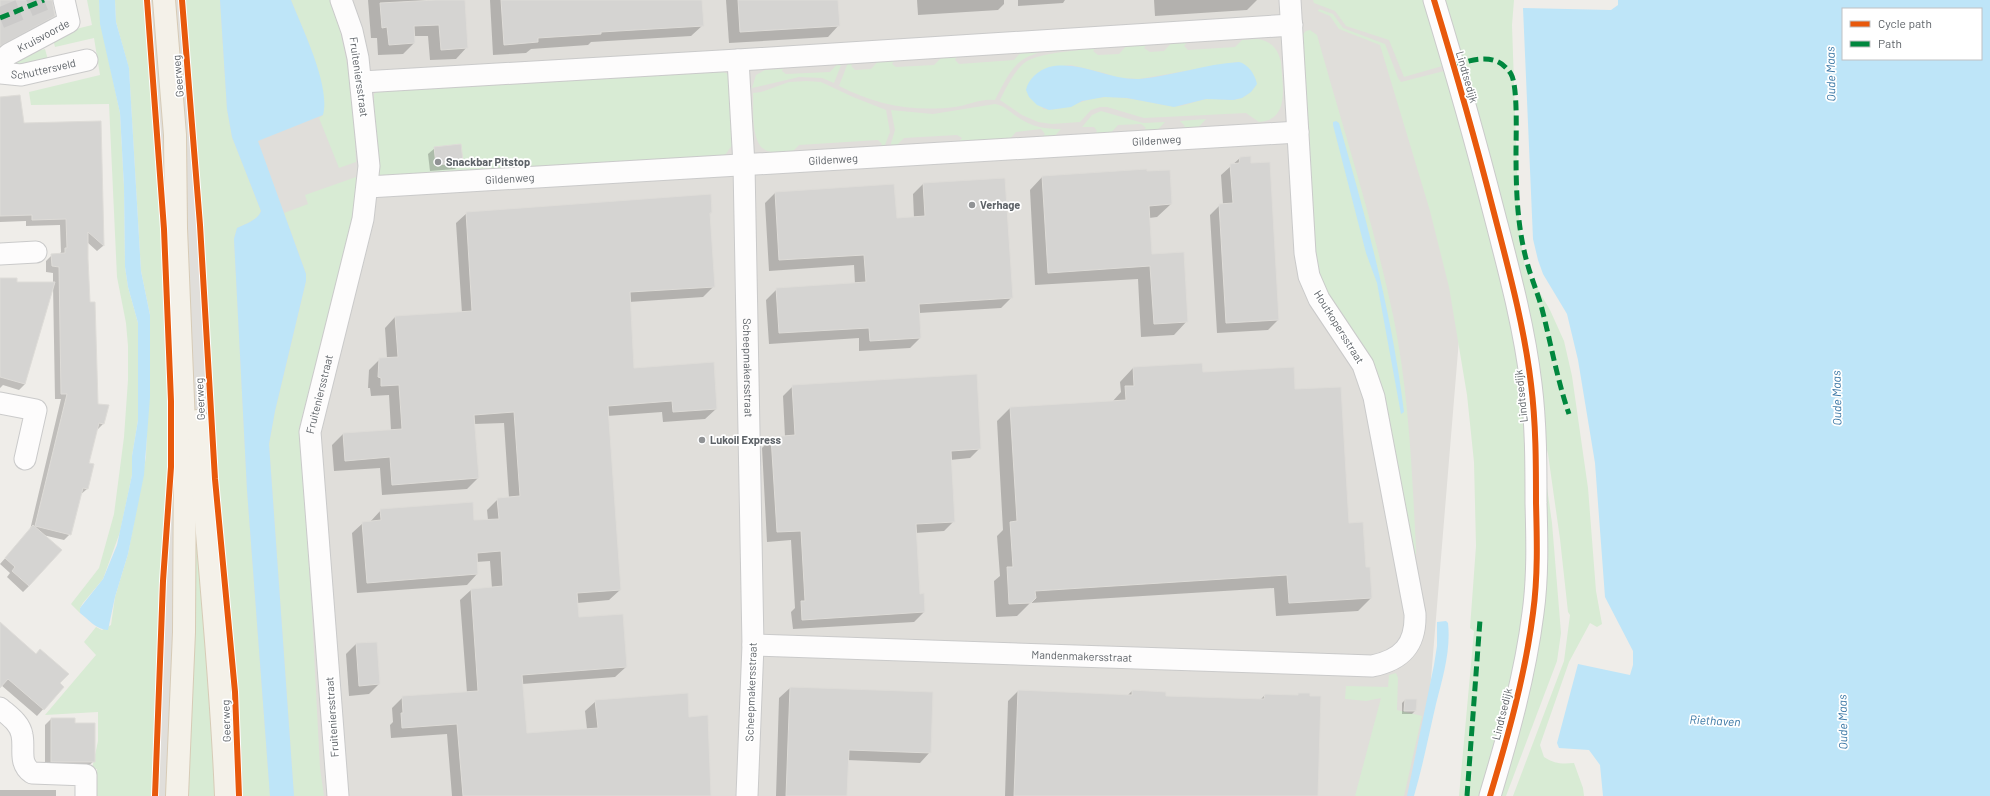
<svg xmlns="http://www.w3.org/2000/svg" width="1990" height="796" viewBox="0 0 1990 796" font-family="Barlow,sans-serif">
<style>
.industrial{fill:#e0deda}
.green{fill:#d8ebd4;fill-rule:evenodd}
.water{fill:#bee5f8;fill-rule:evenodd}
.shadow{fill:#0003}
.building{fill:#d5d4d2;stroke:#dedcd8}
.lines{fill:none;stroke-linecap:round;stroke-linejoin:round}
.minor-tunnel{stroke:#cbcac9;stroke-width:21;stroke-dasharray:21 10;stroke-linecap:butt}
.minor-casing{stroke:#cacaca;stroke-width:23}
.major-casing{stroke:#d7cbb6;stroke-width:24}
.minor{stroke:#fdfcfc;stroke-width:21}
.major{stroke:#f4f1e9;stroke-width:22}
.quiet{stroke:#00873e;stroke-width:5;stroke-dasharray:10 5;stroke-linecap:butt}
.cycleway-casing{stroke:#fff;stroke-width:8}
.cycleway{stroke:#e8590c;stroke-width:6}
.poi-dot{fill:#919395;stroke:#fff;stroke-width:1.5}
.labels{text-anchor:middle;stroke-width:3.5;stroke-linejoin:round;paint-order:stroke}
.street-label{font-size:11px;fill:#5e6368;stroke:#fff}
.poi-label{font-size:11px;font-weight:bold;fill:#5e6368;stroke:#fff;text-anchor:start}
.water-label{font-size:12px;font-style:italic;fill:#3a77a5;stroke:#fff}
</style>
<rect width="100%" height="100%" fill="#efede9"/>
<!-- industrial -->
<polygon class="industrial" points="144,0 1487,0 1428,715 1411,796 149,796 151,111"/>
<!-- green -->
<g class="green">
<polygon points="87,0 99,0 101,24 120,113 124,187 125,267 128,287 138,323 138,420 132,456 132,475 120,532 103,579 83,603 80,608 80,613 71,604 99,568 114,514 124,437 128,380 128,346 126,323 117,277 109,104 31,105 29,92 100,75 94,38 55,47 52,35 92,25"/>
<path d="M115,0H143C160,153 168,306 169,460C170,500 164,540 161,580C156,652 158,724 152,796H95L97,769H92L98,741V712L45,715L96,655L84,642L96,627L102,630L111,625L115,597L128,554L146,457L150,315L141,271L129,69L116,22Z"/>
<path d="M185,0H220L227,109L232,137L261,211C258,220 245,224 237,228L234,239L247,490L270,796H243C241,689 226,583 218,476C206,317 198,159 185,0Z"/>
<path d="M291,0H331C349,54 354,106 356,162L339,168L319,118L323,115C325,74 306,38 291,0Z"/>
<polygon points="1313,0 1426,0 1446,65 1404,77 1389,40 1346,26 1335,11 1314,3"/>
<path d="M1440,0H1514L1512,25L1515,113L1519,221L1522,248L1525,267L1550,310L1564,341L1572,376L1588,488L1596,591L1602,624L1597,627L1590,623L1569,662L1540,745L1544,757C1555,764 1562,764 1574,763L1583,788L1584,796H1513L1564,661L1570,615L1568,612L1560,539L1548,454Z"/>
<polygon points="1319,9 1333,14 1343,28 1385,44 1398,78 1401,82 1448,70 1490,220 1520,370 1529,492 1525,629 1484,796 1459,796 1474,631 1470,628 1476,546 1474,462 1467,395 1449,287 1430,211 1380,45 1339,29 1330,16 1318,11"/>
<path d="M1310,30L1317,35C1343,128 1373,221 1393,315C1409,392 1412,471 1416,549V554L1413,555L1377,370L1333,307L1315,263L1301,36L1306,31Z"/>
<path d="M1258,39C1271,41 1278,49 1281,62C1282,84 1291,120 1259,122L1246,113L1144,118L1107,107H1100L1091,110L1080,122L1052,124L1038,122L1022,115L1000,100C1006,88 1012,75 1022,65C1033,54 1063,52 1079,50V45L1097,47L1093,51L1098,55L1119,54L1129,43L1147,44L1144,48L1150,52L1164,51L1174,40L1188,41L1184,46L1188,50L1235,47L1242,40ZM1238,62L1255,87C1251,92 1246,96 1241,98C1230,102 1218,98 1207,99C1196,100 1183,108 1172,106C1149,103 1128,96 1105,97C1083,98 1065,112 1043,109L1035,75L1048,68L1071,65L1104,73L1119,78L1139,79Z"/>
<path d="M1064,46C1019,57 1016,58 995,100C982,98 968,105 955,107C913,112 876,105 839,86L849,60L854,62L851,66L855,70L871,69L881,58L895,59L892,64L896,67L934,65L944,55L958,54L955,60L959,64L1014,60L1023,50Z"/>
<polygon points="45,49 48,60 16,68 13,57"/>
<polygon points="841,60 843,60 834,83 822,78 799,77 752,88 756,75 765,70 783,69 782,71 786,74 830,72"/>
<polygon points="713,67 728,74 734,82 736,140 725,155 375,181 374,94 380,90 650,76"/>
<path d="M806,81L821,82L853,97L886,110L890,132L883,150L879,148L882,144L878,140L799,145L793,151C786,152 778,153 771,152C749,149 754,109 753,93L761,92L789,82Z"/>
<path d="M995,104C1004,105 1011,113 1019,118C1032,127 1046,129 1061,129L1051,140L1040,139L1045,134L1041,129L1016,132L1006,143H958L962,138L957,135L904,138L893,149L889,150L895,130L891,110L933,114Z"/>
<polygon points="1101,111 1143,123 1165,122 1155,133 1142,132 1146,128 1141,124 1118,125 1108,136 1094,135 1097,131 1094,127 1082,127 1092,115"/>
<polygon points="1206,119 1195,131 1182,129 1185,126 1180,121"/>
<polygon points="356,177 355,204 350,232 299,428 311,595 320,768 324,796 294,796 269,444 275,411 306,281 306,274 284,213 308,204 305,195"/>
<polygon points="196,470 221,796 182,796"/>
<polygon points="1545,473 1552,523 1561,633 1557,661 1506,796 1496,796"/>
<polygon points="1396,673 1398,678 1397,710 1422,716 1404,796 1355,796 1381,698 1366,701 1345,699 1346,686 1388,687 1389,675"/>
</g>
<!-- water -->
<g class="water">
<path d="M99,0H115L116,22L129,68L141,271L150,315V397L144,475L128,554L115,597L108,630C97,630 89,620 80,613V608L103,579L117,545L132,475V456L138,420V323L128,287L125,267L124,187L120,113L100,24Z"/>
<path d="M220,0H291C302,28 331,86 323,115L258,141L306,274V281L275,411L269,444L294,796H270L247,490L234,239L237,228C245,224 258,220 261,211L232,137L227,109Z"/>
<path d="M1618,0H1990V796H1603L1600,765L1589,750L1559,748L1557,743L1578,664L1630,675L1633,665V651L1605,597L1595,463L1578,360L1567,314L1543,274L1538,260L1533,239L1523,8L1611,10L1618,5ZM1843,9H1981V59H1843Z"/>
<path d="M1239,62C1248,64 1255,74 1257,84L1251,92L1242,98L1233,100L1206,99L1174,107L1127,98L1104,97L1082,101L1071,107L1049,110L1037,105L1029,97L1026,90C1028,79 1039,70 1049,67C1080,60 1108,80 1139,79C1173,76 1205,64 1239,62Z"/>
<path d="M1336,121L1339,123C1366,218 1392,313 1404,412L1401,414L1377,283L1366,253L1333,125V122Z"/>
<path d="M1446,621L1448,623C1451,650 1443,677 1436,704C1429,734 1423,765 1414,796H1407L1434,665L1437,646V622Z"/>
</g>
<!-- shadow -->
<g class="shadow">
<polygon points="0,0 52,0 54,15 35,35 0,53"/>
<polygon points="362,0 429,0 429,1 464,0 467,47 456,59 430,60 428,36 414,36 414,43 403,54 378,55 377,38 371,38 368,0"/>
<polygon points="490,0 701,0 703,25 691,36 591,42 588,45 531,49 526,53 493,55"/>
<polygon points="726,0 837,0 839,25 828,37 729,43"/>
<polygon points="917,0 1004,0 1004,4 998,10 918,15"/>
<polygon points="1018,0 1065,0 1063,3 1018,6"/>
<polygon points="1154,0 1257,0 1247,10 1155,16"/>
<polygon points="0,98 24,124 100,122 103,246 97,251 87,242 89,303 97,405 103,424 97,430 88,464 87,489 80,495 70,534 64,540 43,535 29,586 23,592 7,577 10,573 0,564 30,530 61,399 55,399 53,284 25,384 19,390 3,385 0,388 0,279 16,283 53,283 53,273 46,272 46,261 52,255 59,255 61,252 60,225 26,226 26,221 0,222"/>
<polygon points="435,148 462,162 455,169 430,171 428,154"/>
<polygon points="1240,158 1278,320 1268,330 1217,333 1210,215 1220,205 1223,204 1221,175"/>
<polygon points="1043,176 1171,204 1157,217 1149,218 1151,255 1187,321 1174,335 1141,337 1138,279 1035,285 1030,190"/>
<polygon points="923,184 1012,297 1001,308 919,313 920,338 910,348 859,351 859,338 769,344 766,300 777,289 855,284 854,265 769,271 765,203 775,193 896,219 914,218 913,194"/>
<polygon points="467,213 711,213 709,214 714,286 703,297 629,302 633,369 716,409 705,419 663,422 662,412 607,416 620,590 609,600 577,603 578,618 626,667 615,677 522,684 526,734 587,729 585,711 596,701 688,718 707,716 710,796 452,796 447,734 391,738 390,725 393,722 392,708 403,697 467,693 460,600 471,590 492,588 490,561 476,562 477,574 467,585 357,593 352,533 363,523 370,522 381,510 473,521 488,520 487,510 498,499 509,498 504,423 474,424 478,478 467,489 382,495 380,468 334,471 332,445 343,434 391,430 389,395 371,396 370,388 368,388 369,370 380,359 387,358 385,328 395,317 462,313 456,223"/>
<polygon points="1133,368 1202,374 1294,390 1365,568 1371,598 1358,611 1276,616 1274,588 1030,603 1017,616 996,617 994,581 1000,576 997,536 1003,530 997,421 1010,408 1112,402 1121,392 1120,382"/>
<polygon points="793,386 980,448 970,458 950,460 954,521 944,531 915,533 919,595 924,612 914,622 793,629 791,612 795,608 791,540 767,542 762,448 772,438 785,437 783,396"/>
<polygon points="0,624 63,687 37,716 1,685 0,686"/>
<polygon points="376,643 379,684 369,694 349,696 346,654 356,644"/>
<polygon points="790,688 932,693 930,752 920,763 847,760 846,796 776,796 779,698"/>
<polygon points="1018,691 1128,695 1132,691 1165,697 1260,700 1265,695 1297,696 1299,694 1317,796 1005,796 1008,701"/>
<polygon points="1405,700 1415,711 1412,714 1402,714 1402,703"/>
<polygon points="51,719 94,761 87,767 45,767 45,725"/>
<rect x="0" y="790" width="56" height="6"/>
</g>
<!-- building -->
<g class="building">
<polygon points="0,0 52,0 55,16 0,46"/>
<polygon points="436,0 465,0 468,48 441,50 439,25 414,26 415,43 389,45 387,27 382,28 380,3"/>
<polygon points="501,0 702,0 704,26 601,32 601,34 538,38 538,42 504,45"/>
<polygon points="738,0 838,0 840,26 740,32"/>
<polygon points="20,95 24,123 101,121 104,246 88,232 88,259 90,302 95,302 98,404 109,405 104,424 99,423 89,463 94,464 88,489 83,488 71,535 35,526 67,394 61,394 59,267 52,266 51,254 65,253 65,248 67,248 66,219 32,220 32,215 0,216 0,97"/>
<polygon points="461,144 463,162 436,165 434,147"/>
<polygon points="1251,156 1251,163 1270,162 1279,320 1226,323 1219,204 1233,203 1230,164 1239,163 1240,157"/>
<polygon points="1147,169 1147,171 1170,170 1172,204 1149,206 1152,254 1184,252 1188,322 1154,324 1150,266 1048,273 1042,176"/>
<polygon points="1005,178 1013,298 919,304 921,338 870,341 869,328 779,333 776,288 866,282 864,255 779,260 775,192 894,184 897,218 925,216 923,183"/>
<polygon points="711,194 712,213 710,213 715,287 630,292 634,368 714,362 717,409 673,412 672,401 608,406 621,590 577,593 579,617 623,614 627,667 522,675 527,733 598,728 595,700 688,693 689,717 708,715 711,796 463,796 457,724 402,728 401,713 403,713 402,696 478,691 471,589 503,586 501,551 477,553 478,574 367,583 362,522 381,520 380,509 473,502 474,520 499,519 497,498 520,496 514,412 474,415 479,478 392,485 390,457 345,461 343,433 402,429 399,385 381,386 381,378 378,377 379,358 398,357 395,316 472,311 466,212"/>
<polygon points="0,278 17,278 17,282 55,282 25,384 0,377"/>
<polygon points="1202,363 1203,372 1294,367 1295,389 1341,387 1349,523 1363,522 1366,567 1370,567 1372,598 1289,603 1287,575 1035,591 1036,598 1031,603 1009,604 1007,567 1013,567 1010,522 1017,521 1010,407 1126,400 1125,386 1134,386 1133,367"/>
<polygon points="977,374 981,449 951,451 955,522 916,524 920,594 924,593 925,612 802,620 801,601 805,601 801,531 777,532 771,437 795,435 792,385"/>
<polygon points="33,525 62,550 29,586 12,571 15,567 5,558"/>
<polygon points="0,622 36,654 40,649 69,674 60,683 64,687 44,710 8,679 0,688"/>
<polygon points="377,642 380,684 359,686 356,643"/>
<polygon points="790,687 933,692 931,753 849,750 847,796 786,796"/>
<polygon points="1018,690 1132,695 1132,690 1166,692 1166,696 1264,699 1265,694 1298,695 1298,693 1310,693 1310,696 1321,696 1318,796 1014,796"/>
<polygon points="1405,699 1417,699 1416,711 1404,711"/>
<polygon points="51,718 75,718 75,723 95,723 95,762 51,762"/>
</g>
<g class="lines">
<!-- minor-tunnel -->
<polyline class="minor-tunnel" points="0,18 44,0"/>
<defs>
<g id="minor">
<path d="M1434,0C1455,69 1475,139 1493,209C1508,267 1524,325 1531,384C1536,424 1536,463 1536,503C1537,539 1538,577 1533,613C1525,676 1508,736 1490,796"/>
<path id="s1" d="M738,60L744,165L753,645L747,796"/>
<path id="s2" d="M0,62L9,54L69,22L64,0"/>
<path id="s3" d="M0,73L21,75L87,60"/>
<polyline points="362,82 738,60 1292,25"/>
<path id="s4" d="M368,187L1298,132"/>
<polyline points="0,254 36,252"/>
<polyline points="0,403 36,410 25,459"/>
<path id="s5" d="M753,645L1372,666C1402,660 1416,645 1415,614L1374,397L1363,365L1319,299L1309,276L1305,253L1290,0"/>
<path d="M0,708C9,716 20,723 22,735C25,749 18,763 32,773L86,775V796"/>
<path id="s6" d="M338,796L310,432L363,219L369,166L358,58L352,31L341,0"/>
</g>
<g id="major">
<polyline points="164,0 175,135 176,228 185,449 184,632 177,796"/>
<path d="M198,421C207,546 221,671 226,796"/>
</g>
</defs>
<!-- minor casing -->
<use href="#minor" class="minor-casing"/>
<!-- major casing -->
<use href="#major" class="major-casing"/>
<!-- minor -->
<use href="#minor" class="minor"/>
<!-- major -->
<use href="#major" class="major"/>
<!-- quiet -->
<g class="quiet">
<polyline points="0,18 44,0"/>
<path d="M1454,65C1475,59 1497,52 1511,74C1518,86 1516,136 1516,152C1516,190 1517,228 1528,266C1532,280 1538,294 1542,309C1551,344 1557,379 1569,414"/>
<polyline points="1467,796 1480,620"/>
</g>
<defs>
<g id="cycleway">
<polyline points="147,0 164,229 171,401 171,467 163,581 155,796"/>
<polyline points="182,0 200,225 215,479 235,692 239,796"/>
<path d="M1434,0C1455,69 1475,139 1493,209C1508,267 1524,325 1531,384C1536,424 1536,463 1536,503C1537,539 1538,577 1533,613C1525,676 1508,736 1490,796"/>
</g>
</defs>
<!-- cycleway casing -->
<use href="#cycleway" class="cycleway-casing"/>
<!-- cycleway -->
<use href="#cycleway" class="cycleway"/>
</g>
<!-- markers -->
<g class="poi-dot">
<circle cx="438" cy="162" r="4"/>
<circle cx="972" cy="205" r="4"/>
<circle cx="702" cy="440" r="4"/>
</g>
<g class="labels">
<!-- street labels -->
<g class="street-label">
<text dy="4" stroke="none"><textPath href="#s2" startOffset="51">Kruisvoorde</textPath></text>
<text dy="4" stroke="none"><textPath href="#s3" startOffset="44">Schuttersveld</textPath></text>
<text transform="translate(178 76) rotate(-95)" y="4">Geerweg</text>
<text transform="translate(359 77) rotate(82)" y="4">Fruiteniersstraat</text>
<text transform="translate(1467 77) rotate(74)" y="4">Lindtsedijk</text>
<text dy="4" stroke="none"><textPath href="#s4" startOffset="790">Gildenweg</textPath></text>
<text dy="4" stroke="none"><textPath href="#s4" startOffset="466">Gildenweg</textPath></text>
<text dy="4" stroke="none"><textPath href="#s4" startOffset="142">Gildenweg</textPath></text>
<text transform="translate(1339 327) rotate(58)" y="4">Houtkopersstraat</text>
<text dy="4" stroke="none"><textPath href="#s1" startOffset="308">Scheepmakersstraat</textPath></text>
<text dy="4" stroke="none"><textPath href="#s6" startOffset="404">Fruiteniersstraat</textPath></text>
<text transform="translate(1521 396) rotate(-96)" y="4">Lindtsedijk</text>
<text transform="translate(200 399) rotate(-93)" y="4">Geerweg</text>
<text dy="4" stroke="none"><textPath href="#s5" startOffset="329">Mandenmakersstraat</textPath></text>
<text transform="translate(751 692) rotate(-88)" y="4">Scheepmakersstraat</text>
<text transform="translate(1502 714) rotate(-76)" y="4">Lindtsedijk</text>
<text transform="translate(332 717) rotate(-94)" y="4">Fruiteniersstraat</text>
<text transform="translate(226 721) rotate(-92)" y="4">Geerweg</text>
</g>
<!-- poi labels -->
<g class="poi-label">
<text x="446" y="166">Snackbar Pitstop</text>
<text x="980" y="209">Verhage</text>
<text x="710" y="444">Lukoil Express</text>
</g>
<!-- water labels -->
<g class="water-label">
<text transform="translate(1831 74) rotate(-91)" y="4">Oude Maas</text>
<text transform="translate(1837 398) rotate(-91)" y="4">Oude Maas</text>
<text transform="translate(1715 721) rotate(3)" y="4">Riethaven</text>
<text transform="translate(1843 722) rotate(-91)" y="4">Oude Maas</text>
</g>
</g>
<!-- legend -->
<rect x="1842" y="8" width="140" height="52" fill="#ffffff" stroke="#bfc1c3"/>
<rect x="1850" y="21" width="20" height="6" fill="#e8590c" stroke="#bfc1c3"/>
<text x="1878" y="28" font-size="12" fill="#5e6368">Cycle path</text>
<rect x="1850" y="41" width="20" height="6" fill="#00873e" stroke="#bfc1c3"/>
<text x="1878" y="48" font-size="12" fill="#5e6368">Path</text>
</svg>
